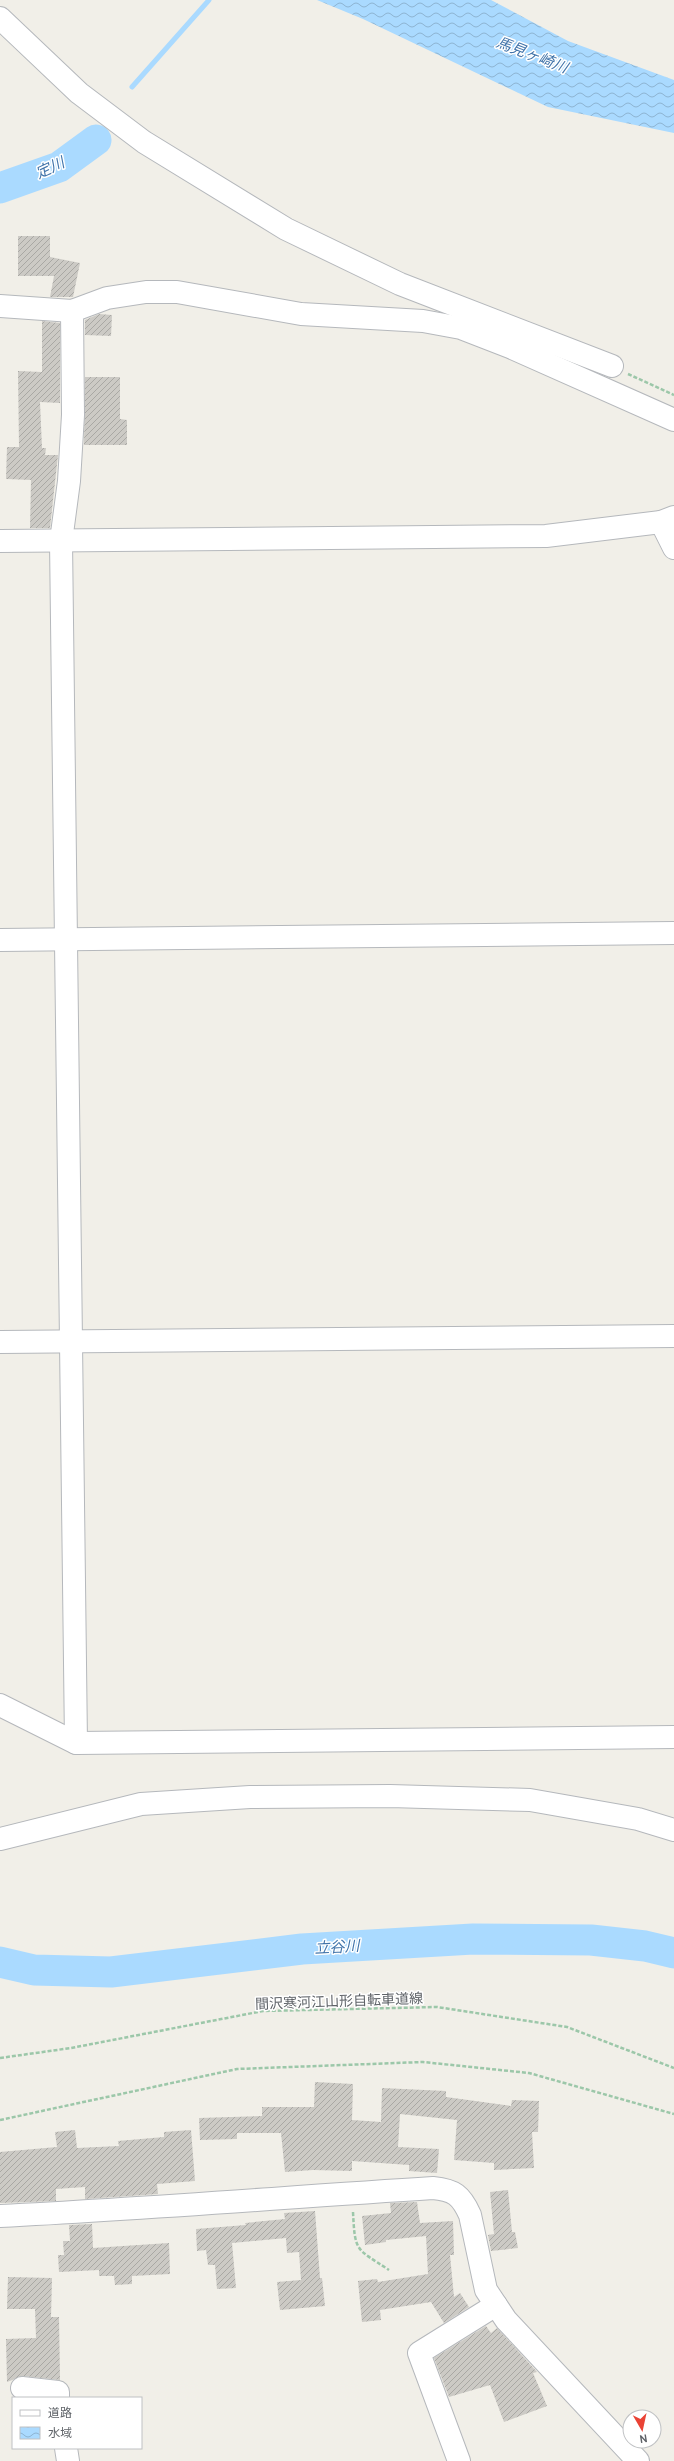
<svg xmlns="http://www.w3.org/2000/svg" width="674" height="2461" viewBox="0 0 674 2461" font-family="Overpass,'Noto Sans JP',sans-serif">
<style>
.water{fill:url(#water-waves)}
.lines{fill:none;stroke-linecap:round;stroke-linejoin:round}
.stream{stroke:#aadaff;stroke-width:5}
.river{stroke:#aadaff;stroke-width:31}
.building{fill:url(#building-hatch)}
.minor-casing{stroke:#b5b8bc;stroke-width:24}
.path{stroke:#9cc7a9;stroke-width:2.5;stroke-dasharray:4 2;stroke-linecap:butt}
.minor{stroke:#fff;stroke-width:22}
.labels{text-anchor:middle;stroke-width:3;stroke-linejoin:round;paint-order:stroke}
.street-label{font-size:14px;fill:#5f6368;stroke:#fff}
.water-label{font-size:15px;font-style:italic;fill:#4174aa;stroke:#fff}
</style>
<defs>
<pattern id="water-waves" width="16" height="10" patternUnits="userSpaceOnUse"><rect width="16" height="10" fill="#aadaff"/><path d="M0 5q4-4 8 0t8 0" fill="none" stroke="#8eb4d2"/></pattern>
<pattern id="building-hatch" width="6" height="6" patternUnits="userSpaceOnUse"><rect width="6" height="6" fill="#cccac5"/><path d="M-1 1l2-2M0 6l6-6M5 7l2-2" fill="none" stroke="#a9a8a4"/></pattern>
</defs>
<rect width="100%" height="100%" fill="#f1efe8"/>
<!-- water -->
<polygon class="water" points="317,0 491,0 568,41 674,80 674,133 548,107 363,19"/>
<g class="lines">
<!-- stream -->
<polyline class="stream" points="132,87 209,0"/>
<!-- river -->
<g class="river">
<polyline points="0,188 59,167 96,140"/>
<polyline points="0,1962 34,1970 111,1972 302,1949 473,1939 591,1940 645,1946 674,1953"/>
</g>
</g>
<!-- building -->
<g class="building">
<polygon points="18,236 50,236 50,257 80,263 73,297 50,297 54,276 18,276"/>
<polygon points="99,314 112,315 111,336 85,335 85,320"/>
<polygon points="42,321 60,323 60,403 40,402 42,448 46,448 45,455 58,455 50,528 30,528 31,480 6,479 7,447 19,447 18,371 42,372"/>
<polygon points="85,377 120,377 120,419 127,420 127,445 84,445"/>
<polygon points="315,2082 353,2084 352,2120 381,2122 382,2088 446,2091 446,2097 511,2106 512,2100 539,2101 538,2132 532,2132 534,2168 494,2170 494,2163 454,2160 457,2120 400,2114 398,2147 439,2149 437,2173 409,2171 409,2165 352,2161 352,2171 313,2170 285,2172 281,2133 237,2133 237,2139 200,2140 199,2118 262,2116 262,2107 314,2107"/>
<polygon points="75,2130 77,2148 119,2146 118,2141 164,2137 164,2132 191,2130 195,2181 157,2184 158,2194 85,2199 85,2187 56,2189 56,2201 0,2203 0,2152 57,2147 55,2132"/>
<polygon points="508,2190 512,2232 515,2232 518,2248 491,2251 488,2235 494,2234 490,2192"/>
<polygon points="417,2202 420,2223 453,2221 454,2255 450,2255 454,2297 460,2293 469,2307 444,2323 431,2302 380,2310 381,2320 362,2322 358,2281 377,2279 378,2282 428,2274 426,2236 386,2240 386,2242 365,2245 362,2216 391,2213 390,2203"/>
<polygon points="315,2211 320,2278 322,2278 325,2306 280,2310 277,2282 301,2280 299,2252 287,2253 286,2238 232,2243 236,2288 217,2289 215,2265 208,2265 206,2250 197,2251 196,2229 246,2225 245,2223 285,2219 284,2213"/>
<polygon points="92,2224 93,2248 169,2243 170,2274 132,2276 132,2284 115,2285 114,2276 99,2276 99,2270 59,2272 58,2255 64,2255 63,2241 70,2241 69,2225"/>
<polygon points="8,2277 52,2278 51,2317 59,2317 60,2380 23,2376 7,2382 6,2339 36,2338 35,2309 7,2309"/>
<polygon points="486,2326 491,2333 497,2328 537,2372 533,2373 547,2406 504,2422 490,2385 449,2397 434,2358"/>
</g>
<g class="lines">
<defs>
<g id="minor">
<polyline points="0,18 79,93 144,142 286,229 400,284 612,366"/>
<polyline points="0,306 72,311 107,298 146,292 177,292 301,314 423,321 461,328 510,347 674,420"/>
<polyline points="72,311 73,415 69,481 61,541 76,1743"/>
<polyline points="661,522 674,548"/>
<polyline points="0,541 546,536 661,522 674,517"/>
<polyline points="0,940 674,933"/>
<polyline points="0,1342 674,1336"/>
<polyline points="0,1705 76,1743 674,1737"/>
<polyline points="0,1839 141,1804 250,1797 390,1796 530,1800 638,1819 674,1830"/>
<path d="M0,2216C145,2209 289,2197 433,2188C454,2190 461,2195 470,2215L486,2290L506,2320L638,2461"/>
<polyline points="22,2388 58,2392 58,2398"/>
<polyline points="66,2448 68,2461"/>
<polyline points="459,2461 419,2353 496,2305"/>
</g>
</defs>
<!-- minor casing -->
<use href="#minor" class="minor-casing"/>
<!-- path -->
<g class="path">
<polyline points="628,374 674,395"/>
<polyline points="0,2058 71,2048 263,2011 437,2007 567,2027 674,2068"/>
<polyline points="0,2120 237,2069 423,2062 529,2073 674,2114"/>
<path d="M353,2212C355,2253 356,2248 389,2270"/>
</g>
<!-- minor -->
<use href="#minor" class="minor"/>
</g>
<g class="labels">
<!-- street labels -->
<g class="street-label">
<text transform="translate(339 2001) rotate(-2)" y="5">間沢寒河江山形自転車道線</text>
</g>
<!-- water labels -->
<g class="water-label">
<text transform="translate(532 55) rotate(21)" y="5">馬見ヶ崎川</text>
<text transform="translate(50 168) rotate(-25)" y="5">定川</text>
<text transform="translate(337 1947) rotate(-3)" y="5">立谷川</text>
</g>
</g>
<!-- legend -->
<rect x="12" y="2397" width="130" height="52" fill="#ffffff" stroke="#bfc1c3"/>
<rect x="20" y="2410" width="20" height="6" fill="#ffffff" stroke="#bfc1c3"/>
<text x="48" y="2417" font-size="12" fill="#5f6368">道路</text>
<rect x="20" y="2427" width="20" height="12" fill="url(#water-waves)" stroke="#bfc1c3"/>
<text x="48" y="2437" font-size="12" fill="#5f6368">水域</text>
<!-- north arrow -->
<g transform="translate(642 2429) rotate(171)"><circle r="19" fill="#ffffff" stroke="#bfc1c3"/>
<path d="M0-3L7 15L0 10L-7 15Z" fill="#ea4335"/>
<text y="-6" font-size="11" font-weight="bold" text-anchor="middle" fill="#5f6368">N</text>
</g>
</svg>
